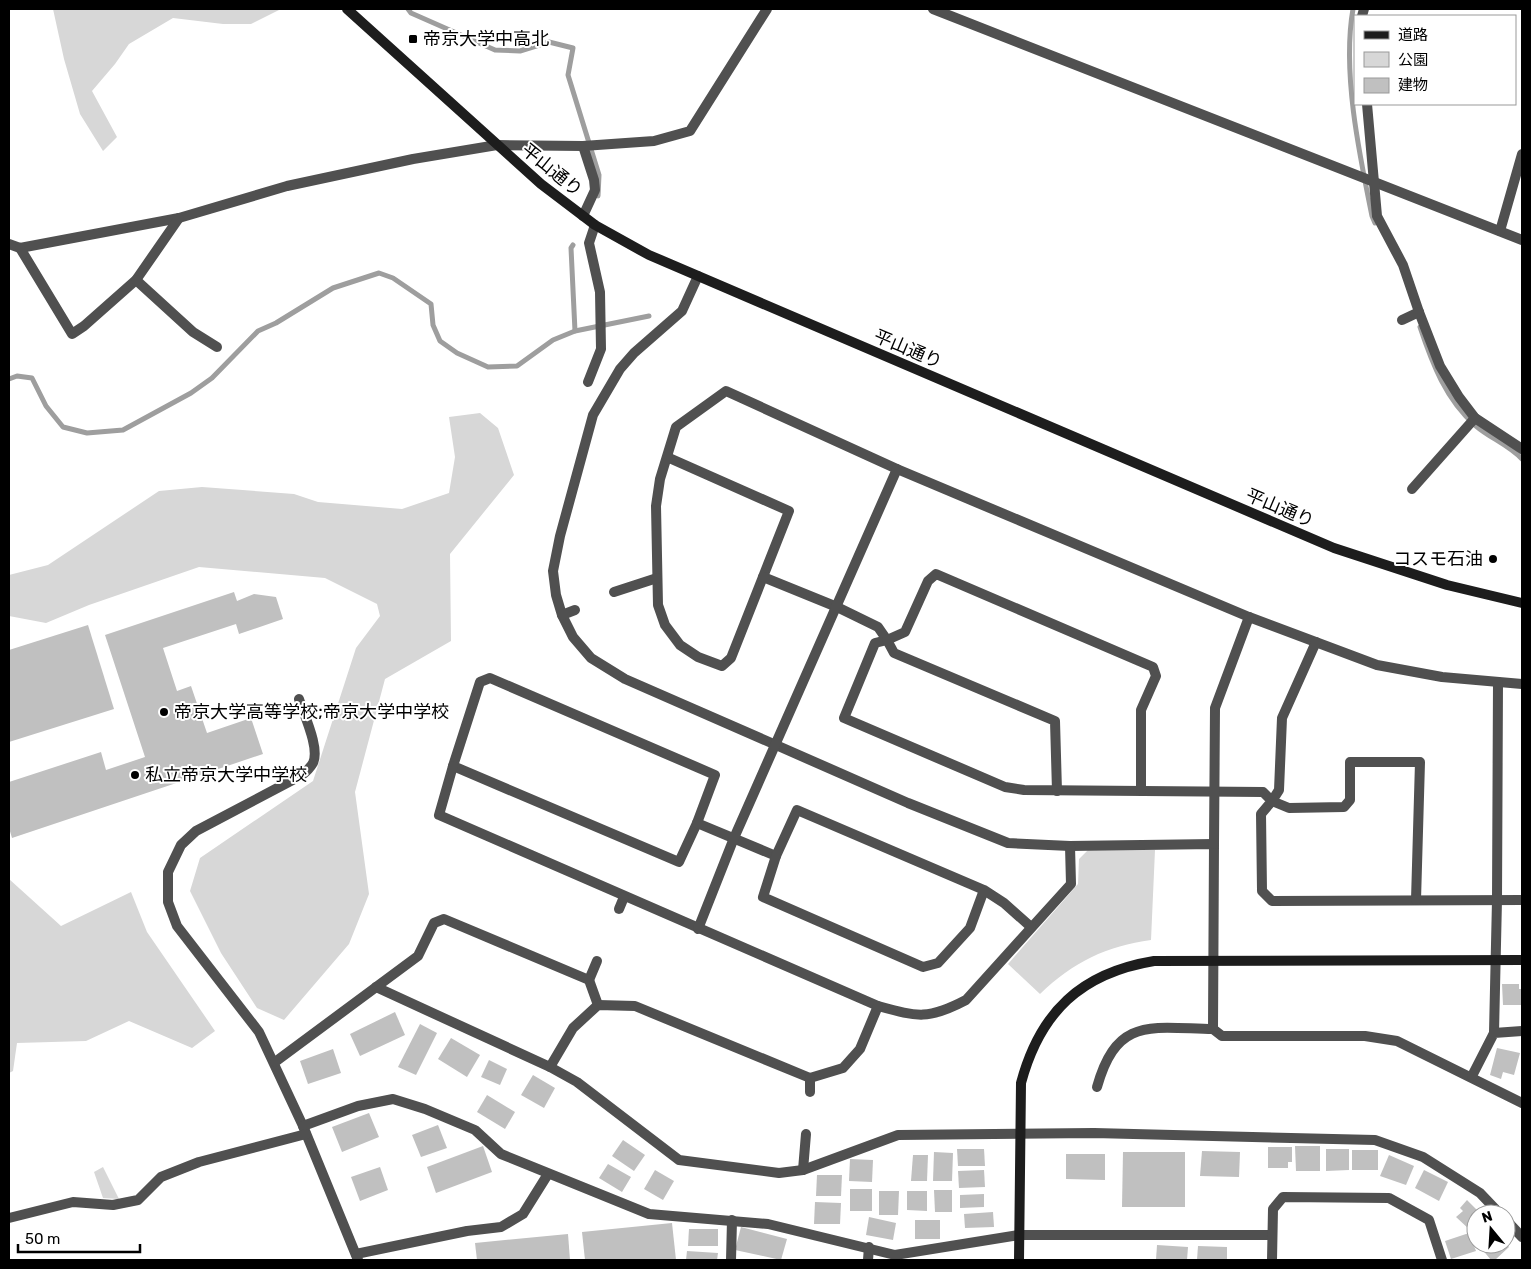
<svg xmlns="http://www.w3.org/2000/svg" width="1531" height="1269" viewBox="0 0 1531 1269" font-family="Rubik,'Noto Sans JP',sans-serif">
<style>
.green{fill:#d7d7d7}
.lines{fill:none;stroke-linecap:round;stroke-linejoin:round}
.stream{stroke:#9e9e9e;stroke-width:5}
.building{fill:#c0c0c0}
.street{stroke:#505050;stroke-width:10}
.secondary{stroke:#1d1d1d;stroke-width:10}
.poi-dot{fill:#000;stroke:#fff;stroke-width:2}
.labels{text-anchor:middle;stroke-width:4;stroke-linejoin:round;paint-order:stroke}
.poi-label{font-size:18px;fill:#000;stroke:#fff;text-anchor:start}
.street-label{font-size:18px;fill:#000;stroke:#fff}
</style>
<rect width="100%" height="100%" fill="#fff"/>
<!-- green -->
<g class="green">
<polygon points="53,9 281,9 251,24 223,24 173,18 129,44 115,64 92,91 117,137 103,151 80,114 64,59"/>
<polygon points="480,413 498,428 514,475 450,554 451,641 385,679 355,792 369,894 349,944 284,1020 257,1008 221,953 190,891 200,858 313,781 356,648 380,616 377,604 325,578 199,567 89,605 46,623 9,616 9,575 48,565 159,491 202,487 294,494 318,502 402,509 449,493 455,457 449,417"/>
<path d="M1088,850H1155L1151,940C1107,946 1073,962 1040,994L1008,964L1078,884L1079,859Z"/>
<polygon points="9,879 61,926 131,892 147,932 215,1031 192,1048 129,1021 86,1041 17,1043 13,1071 9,1073"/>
<polygon points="103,1167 119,1199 103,1198 94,1172"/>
</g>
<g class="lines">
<!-- stream -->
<g class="stream">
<polyline points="408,9 411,13 495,50 520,51 549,42 573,48 568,75 599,175 598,196"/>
<path d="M1353,9C1342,71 1359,153 1372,216L1375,223"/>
<polyline points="573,245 571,248 575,331"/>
<path d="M1420,327C1432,363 1446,400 1476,426C1490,438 1509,445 1522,459"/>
<polyline points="9,379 17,376 32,378 46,406 63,427 87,433 123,430 191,393 212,378 258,331 276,323 333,288 379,273 393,278 431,304 433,325 440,341 457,353 488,367 517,366 553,340 575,331 649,316"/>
</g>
</g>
<!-- building -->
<g class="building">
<polygon points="234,592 237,601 254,594 276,597 283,619 239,634 236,624 163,648 177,691 191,686 207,733 251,718 263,754 12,838 9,828 9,782 101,752 106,770 145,757 105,635"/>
<polygon points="88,625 114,709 9,742 9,650"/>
<polygon points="1502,984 1519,984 1519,989 1522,989 1522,1005 1503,1005"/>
<polygon points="395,1012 405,1035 360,1056 350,1034"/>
<polygon points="420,1024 437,1033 416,1075 398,1067"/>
<polygon points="451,1038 480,1055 467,1077 438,1059"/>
<polygon points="1497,1048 1520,1053 1514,1075 1503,1072 1501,1079 1490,1075"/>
<polygon points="333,1049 341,1073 308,1084 300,1061"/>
<polygon points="489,1060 507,1069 500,1085 481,1077"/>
<polygon points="533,1075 555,1088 544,1108 521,1095"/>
<polygon points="487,1095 515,1112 505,1129 477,1112"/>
<polygon points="369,1113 379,1137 342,1152 332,1127"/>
<polygon points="438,1125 447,1148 421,1157 412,1135"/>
<polygon points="623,1140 645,1155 634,1171 612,1156"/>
<polygon points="483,1146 492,1172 436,1193 427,1167"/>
<polygon points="1295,1146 1320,1146 1320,1171 1296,1171"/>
<polygon points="1268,1147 1292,1147 1292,1162 1288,1162 1288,1168 1268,1168"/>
<polygon points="957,1149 984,1149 985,1166 958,1166"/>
<polygon points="1326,1149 1349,1149 1349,1170 1326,1171"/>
<rect x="1352" y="1150" width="26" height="20"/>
<polygon points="1202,1151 1240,1152 1239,1177 1200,1176"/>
<polygon points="934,1152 953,1153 952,1181 933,1181"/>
<polygon points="1123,1152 1185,1152 1185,1207 1122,1207"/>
<polygon points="1066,1154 1105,1154 1105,1180 1066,1179"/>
<polygon points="913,1155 928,1155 927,1181 911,1181"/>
<polygon points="1389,1155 1414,1166 1406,1185 1380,1176"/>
<polygon points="850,1159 873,1160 872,1182 849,1181"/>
<polygon points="608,1164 631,1177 622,1192 599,1178"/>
<polygon points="380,1167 388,1190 360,1201 351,1177"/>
<polygon points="655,1170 674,1181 663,1200 644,1189"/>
<polygon points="984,1170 985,1187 959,1188 958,1171"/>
<polygon points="1424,1170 1448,1182 1439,1201 1415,1188"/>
<polygon points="817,1175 842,1175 841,1196 816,1196"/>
<rect x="850" y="1189" width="22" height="22"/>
<polygon points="934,1190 952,1190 952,1212 935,1212"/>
<polygon points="879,1191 899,1191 898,1215 879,1215"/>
<polygon points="907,1191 927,1191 927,1211 907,1210"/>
<polygon points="984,1194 984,1207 960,1208 960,1195"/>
<polygon points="1467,1200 1481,1214 1476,1214 1476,1224 1470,1230 1456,1217 1463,1211 1460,1208"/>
<polygon points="815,1202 841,1203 840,1224 814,1224"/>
<polygon points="993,1212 994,1227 965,1228 964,1214"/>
<polygon points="869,1217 896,1223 893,1240 866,1235"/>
<rect x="915" y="1220" width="25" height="19"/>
<polygon points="672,1223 676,1260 585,1260 582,1232"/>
<polygon points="741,1227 787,1239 781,1260 735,1250"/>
<polygon points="689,1229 718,1229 718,1246 688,1246"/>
<polygon points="1469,1233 1476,1251 1451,1259 1445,1241"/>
<polygon points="1506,1233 1512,1240 1507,1244 1509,1247 1495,1260 1491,1260 1481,1248 1485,1244 1506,1244"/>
<polygon points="568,1234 570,1260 477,1260 475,1243"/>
<polygon points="1157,1245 1188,1247 1187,1260 1156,1260"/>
<polygon points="1198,1246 1227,1247 1227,1260 1197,1260"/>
<polygon points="687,1251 718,1253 717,1260 686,1260"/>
</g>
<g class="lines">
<!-- street -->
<g class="street">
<polyline points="933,9 1522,240"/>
<polyline points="1362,16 1364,9"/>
<polyline points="1367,104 1377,216 1403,265 1419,312 1440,366 1459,397 1475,418 1522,449"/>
<polyline points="583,216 595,190 594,180 583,146"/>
<polyline points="1500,231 1522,154"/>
<polyline points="9,244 20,248 179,218 287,186 413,159 497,145 583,146 654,141 690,131 767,9"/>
<polyline points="20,248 72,334 84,326 136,280 179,218"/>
<polyline points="698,276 682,311 634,353 620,369 593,415 560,536 553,571 556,595 562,615 573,637 591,658 625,679 776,745 908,803 1008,843 1070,846 1214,844 1213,1029 1222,1036 1365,1036 1397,1041 1522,1103"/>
<polyline points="136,280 193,332 217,347"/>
<polyline points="1402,320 1419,312"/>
<polyline points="588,382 601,349 600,292 589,243 595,225"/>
<polyline points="667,457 789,511 731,658 722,666 698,657 680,645 665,625 658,605 656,506 660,479 676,427 726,391 897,469 1249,617 1377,665 1442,677 1522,684"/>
<polyline points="1412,489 1475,418"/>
<polyline points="763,577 837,607 878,627 887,640 875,643 844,718 1005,787 1024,790 1263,792 1272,801 1261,814 1262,891 1272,901 1522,900"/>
<polyline points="614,592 657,578"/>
<polyline points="562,615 575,610"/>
<polyline points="1316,642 1282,718 1279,790 1272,801 1289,808 1344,807 1350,800 1350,762 1420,762 1416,900"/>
<polygon points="490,678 715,775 697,823 679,862 453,766 480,682"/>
<path d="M299,699C304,715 320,748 313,763C310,768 306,772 302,775L196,831L181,845L168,872V902L177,926L259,1032L303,1126L358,1260"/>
<path d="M453,766L439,815L878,1006C918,1017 928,1020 966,1000L1071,884L1070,846"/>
<polyline points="1057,791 1055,721 894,653 887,640 905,632 928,581 936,574 1153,667 1156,676 1141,710 1141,791"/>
<polyline points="697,823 776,856"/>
<polyline points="1214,844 1215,708 1249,617"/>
<polyline points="984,890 797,810 776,856 763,897 923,967 938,963 970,928 984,890 1004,903 1031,927"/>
<polyline points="619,909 624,897"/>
<polyline points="698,929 734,838 897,469"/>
<polyline points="589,980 597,961"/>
<polyline points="376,987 550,1067 577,1082 679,1160 779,1173 803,1170 898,1135 1094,1133 1375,1140 1423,1157 1480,1193 1500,1214"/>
<polyline points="1494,1033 1497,900 1498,682"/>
<polyline points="275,1062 418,956 434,923 444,919 589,980 598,1005"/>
<polyline points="550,1067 573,1028 598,1005 635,1006 810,1078 843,1068 860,1049 878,1006"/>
<polyline points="1472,1076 1494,1033 1522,1031"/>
<path d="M1097,1087C1117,1016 1151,1028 1213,1029"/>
<polyline points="810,1092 810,1078"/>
<polyline points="303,1126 358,1106 393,1099 425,1109 475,1130 501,1154 649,1214 768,1224 895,1255 1019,1235 1271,1235"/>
<polyline points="803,1170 806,1134"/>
<polyline points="9,1218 73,1202 113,1205 138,1200 161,1177 199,1162 306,1134"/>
<polyline points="1506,1220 1522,1237"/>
<polyline points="356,1254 467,1231 501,1227 523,1214 548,1174"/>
<polyline points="731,1260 732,1220"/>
<polyline points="868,1260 869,1247"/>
<polyline points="1272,1260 1273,1209 1283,1197 1389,1198 1429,1220 1442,1260"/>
</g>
<!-- secondary -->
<g class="secondary">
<polyline points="347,9 541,184 595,225 649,255 1334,548 1447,585 1522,603"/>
<path d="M1019,1260L1021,1083C1040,1012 1081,973 1154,961L1522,960"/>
</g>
</g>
<!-- markers -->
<g class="poi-dot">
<rect x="408" y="34" width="10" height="10" rx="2.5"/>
<circle cx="1493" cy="559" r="5"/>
<circle cx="164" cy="712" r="5"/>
<circle cx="135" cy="775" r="5"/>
</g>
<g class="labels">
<!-- poi labels -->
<g class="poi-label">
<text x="423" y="45">帝京大学中高北</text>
<text x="1483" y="565" text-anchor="end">コスモ石油</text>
<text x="174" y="718">帝京大学高等学校;帝京大学中学校</text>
<text x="145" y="781">私立帝京大学中学校</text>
</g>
<!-- street labels -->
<g class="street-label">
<text transform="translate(552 170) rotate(39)" y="6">平山通り</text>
<text transform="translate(908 349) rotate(23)" y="6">平山通り</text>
<text transform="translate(1280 508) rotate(23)" y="6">平山通り</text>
</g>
</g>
<!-- border -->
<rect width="1531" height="1269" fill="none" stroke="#000000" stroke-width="20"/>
<!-- legend -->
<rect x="1354" y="15" width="162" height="90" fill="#ffffff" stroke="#999999"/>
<rect x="1364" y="31" width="25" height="8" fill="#1d1d1d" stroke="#999999"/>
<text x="1398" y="40" font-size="15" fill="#000000">道路</text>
<rect x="1364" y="52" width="25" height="15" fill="#d7d7d7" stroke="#999999"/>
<text x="1398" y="65" font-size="15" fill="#000000">公園</text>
<rect x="1364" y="78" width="25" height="15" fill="#c0c0c0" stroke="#999999"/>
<text x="1398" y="90" font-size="15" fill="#000000">建物</text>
<!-- north arrow -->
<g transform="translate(1491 1229) rotate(342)"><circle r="24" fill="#ffffff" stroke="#999999"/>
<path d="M0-4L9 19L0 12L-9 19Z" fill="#000000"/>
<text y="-8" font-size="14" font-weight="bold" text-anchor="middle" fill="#000000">N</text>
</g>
<!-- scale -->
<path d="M18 1244v8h122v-8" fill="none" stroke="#000000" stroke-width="2.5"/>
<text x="25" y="1244" font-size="15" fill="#000000" stroke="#ffffff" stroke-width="4" paint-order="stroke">50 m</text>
</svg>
